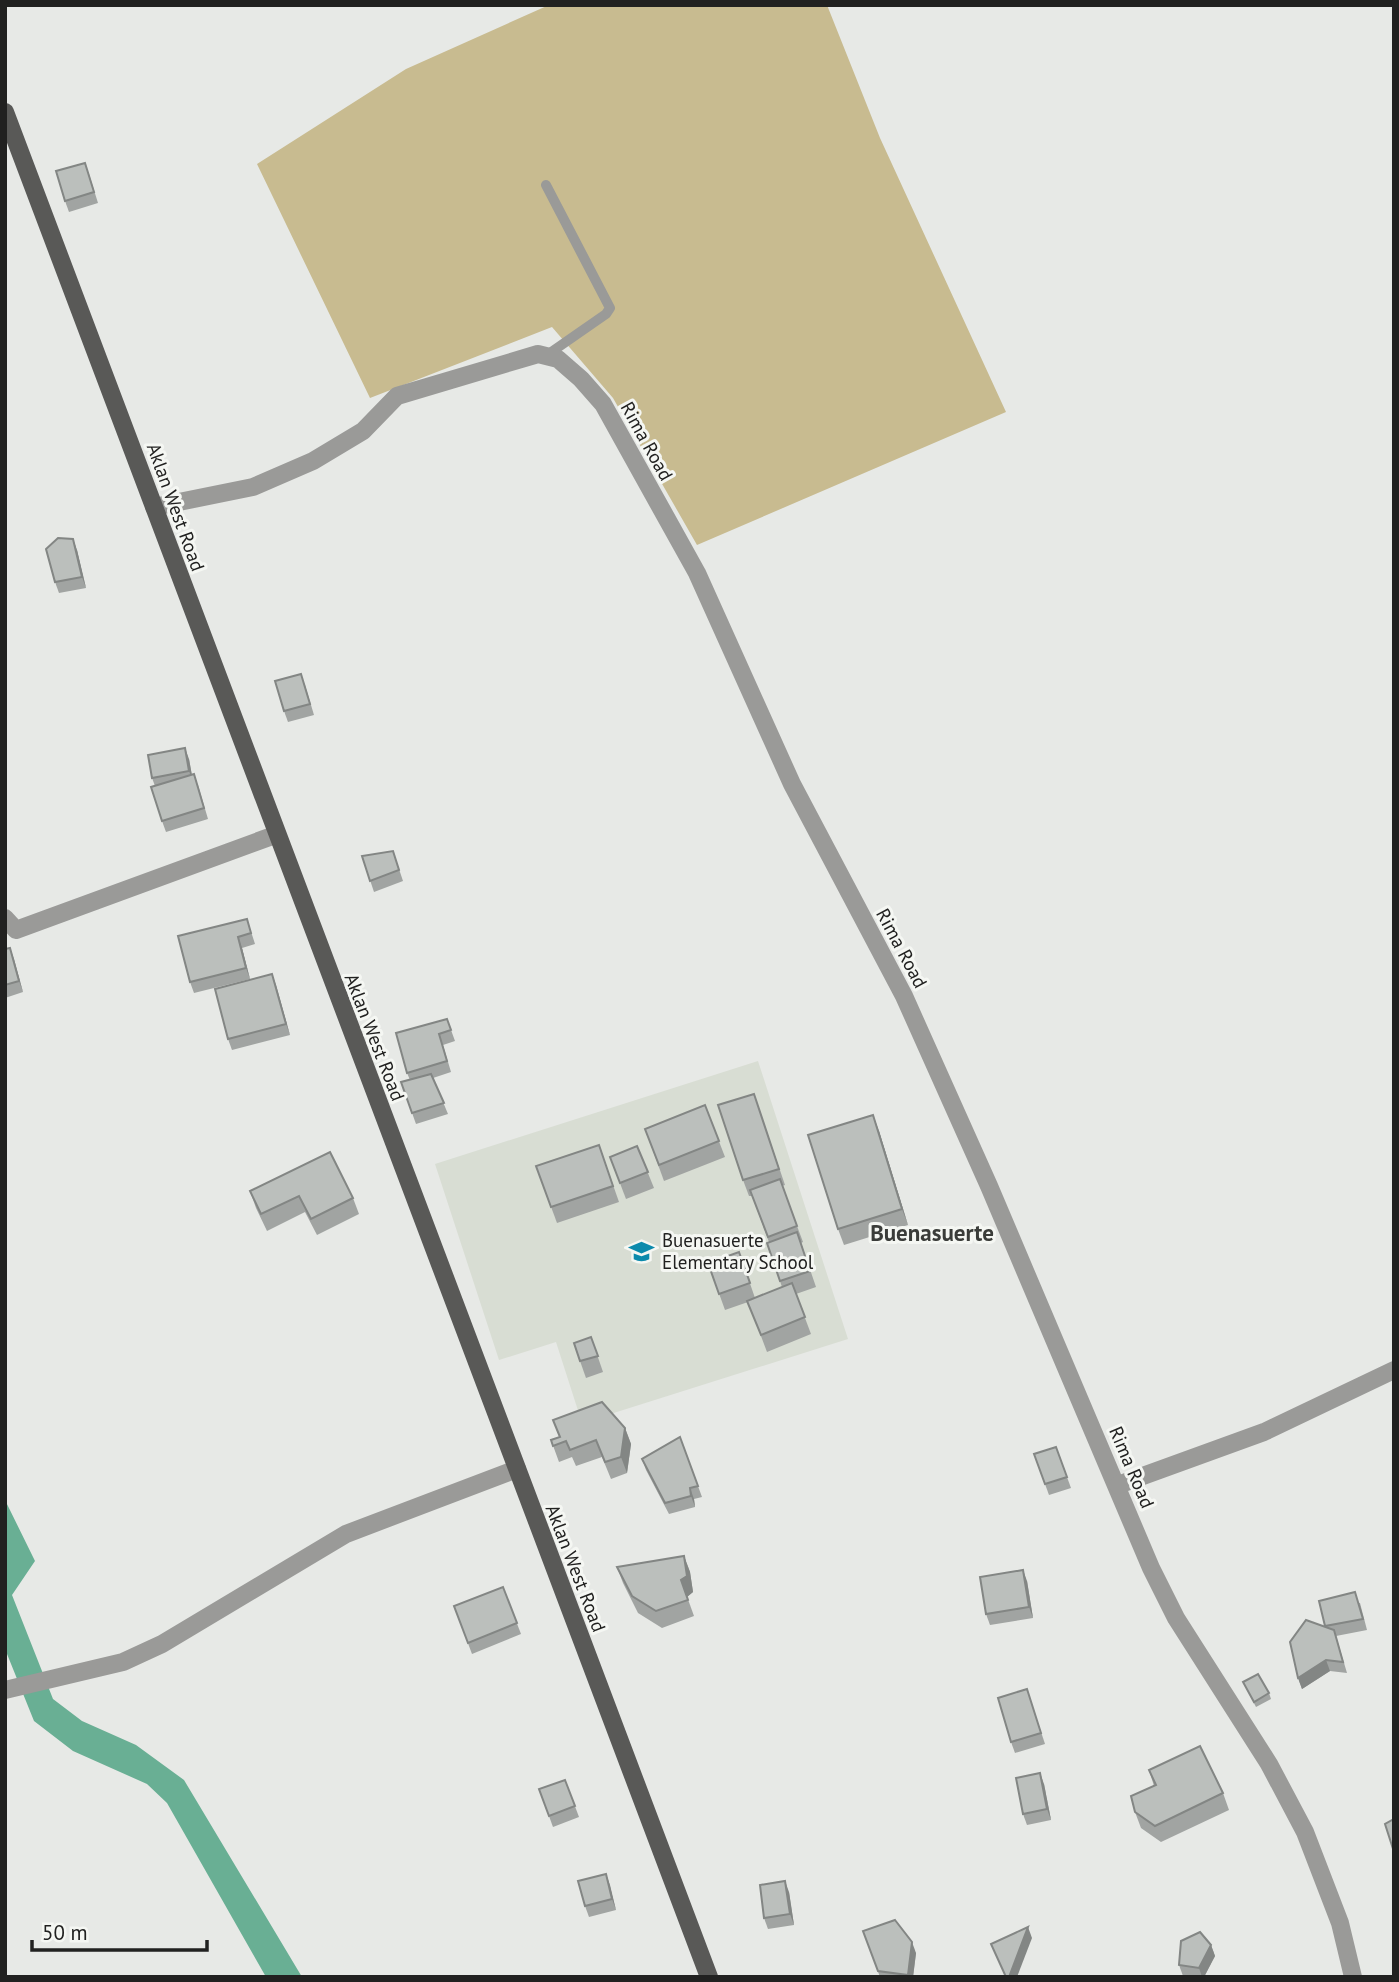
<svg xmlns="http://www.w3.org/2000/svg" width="1399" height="1982" viewBox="0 0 1399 1982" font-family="'PT Sans',sans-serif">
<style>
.built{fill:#d8ddd3}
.green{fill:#c8bb90}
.water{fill:#69af94}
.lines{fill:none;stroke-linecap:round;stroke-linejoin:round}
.lane{stroke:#9a9a98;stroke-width:10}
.street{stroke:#9a9a98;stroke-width:18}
.primary{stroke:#595957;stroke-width:18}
.wall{fill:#a1a4a2}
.shaded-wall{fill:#838684}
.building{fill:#bbbfbc;stroke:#838684;stroke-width:2}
.labels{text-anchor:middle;stroke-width:6;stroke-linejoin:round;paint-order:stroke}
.street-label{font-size:19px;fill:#212120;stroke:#f5f7f3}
.poi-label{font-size:19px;fill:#212120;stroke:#f5f7f3;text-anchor:start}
.quarter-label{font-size:23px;font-weight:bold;fill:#3a3c39;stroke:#f5f7f3}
</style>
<rect width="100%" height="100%" fill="#e7e9e6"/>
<!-- built -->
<polygon class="built" points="758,1061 848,1339 582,1423 556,1342 499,1360 435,1164"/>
<!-- green -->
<polygon class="green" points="549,5 827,5 880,138 1006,412 697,545 613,398 552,327 370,398 257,164 406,69"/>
<!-- water -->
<polygon class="water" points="5,1500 35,1561 12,1595 53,1699 82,1721 136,1745 184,1780 302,1977 266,1977 167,1803 147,1784 73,1751 34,1721 5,1649"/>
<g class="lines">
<!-- lane -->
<polyline class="lane" points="546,185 610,308 606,314 547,355"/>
<!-- street -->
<g class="street">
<polyline points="154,507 253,487 313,461 363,431 397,396 538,354 558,359 581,379 603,404 697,573 792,784 904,996 989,1186 1151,1568 1176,1618 1269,1764 1305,1832 1340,1923 1353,1977"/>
<polyline points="5,918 16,930 275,835"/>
<polyline points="1118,1485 1264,1432 1394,1370"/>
<polyline points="5,1690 123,1662 162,1644 346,1534 517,1469"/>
</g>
<!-- primary -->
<polyline class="primary" points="5,112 709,1977"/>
</g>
<!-- wall -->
<g class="wall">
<polygon points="89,174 98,203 69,212 65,201"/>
<polygon points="77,550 86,588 59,593 55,582"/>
<polygon points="305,685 314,715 288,722 284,711"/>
<polygon points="189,759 192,775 198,785 208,819 166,832 162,821 155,786 152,778"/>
<polygon points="393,851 403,881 374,892 362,856"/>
<polygon points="247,919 255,944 242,948 250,979 194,993 190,982"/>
<polygon points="10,948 23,992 5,998 5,949"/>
<polygon points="272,974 290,1035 232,1050 228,1039"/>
<polygon points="447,1019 455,1041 443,1045 451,1072 433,1078 448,1114 416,1124 401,1082 410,1080 407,1073"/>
<polygon points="754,1094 785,1185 782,1186 803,1242 801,1243 816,1287 796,1294 811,1334 767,1352 748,1302 725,1310 708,1263 745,1269 755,1298 782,1287 767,1243 769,1242 752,1196 749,1196 743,1180"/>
<polygon points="705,1105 725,1157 664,1181 645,1129"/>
<polygon points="879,1131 908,1225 844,1245 838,1229"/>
<polygon points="599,1145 619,1202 557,1223 536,1166"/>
<polygon points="637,1146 654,1188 626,1199 610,1157"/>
<polygon points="250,1191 353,1198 359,1214 317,1235 305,1212 267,1231 256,1208"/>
<polygon points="591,1337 603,1372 586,1378 580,1361"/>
<polygon points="625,1428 631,1444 627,1473 611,1479 602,1457 576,1466 572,1457 559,1462 551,1440"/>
<polygon points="680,1437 702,1497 694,1499 695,1507 669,1514 646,1470 642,1459"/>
<polygon points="1056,1447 1071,1488 1049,1495 1034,1454"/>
<polygon points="684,1556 690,1572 693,1592 687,1597 694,1616 662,1628 638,1613 623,1583 617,1567"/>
<polygon points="1027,1581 1033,1618 990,1625 986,1614"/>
<polygon points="503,1587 521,1634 472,1654 454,1606"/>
<polygon points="1319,1601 1360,1603 1367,1630 1336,1636 1347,1673 1330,1671 1302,1689 1298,1678 1326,1627"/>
<polygon points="1243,1682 1269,1693 1271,1699 1256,1707"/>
<polygon points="1027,1689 1045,1744 1015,1753 1011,1742"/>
<polygon points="1149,1770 1223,1793 1229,1810 1161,1842 1141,1828 1135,1812 1154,1786"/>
<polygon points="565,1780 579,1817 553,1827 539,1789"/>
<polygon points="1044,1784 1051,1820 1027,1825 1023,1814"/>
<polygon points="606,1874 616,1910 589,1917 585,1906"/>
<polygon points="789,1892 794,1925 768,1929 764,1918"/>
<polygon points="863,1931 916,1953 913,1977 880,1977"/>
<polygon points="1211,1945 1215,1956 1204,1977 1183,1976 1179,1965"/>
</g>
<!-- shaded-wall -->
<g class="shaded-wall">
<polygon points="73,539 77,550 86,588 82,577"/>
<polygon points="185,748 189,759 193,782 189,771"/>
<polygon points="238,937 242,948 250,979 246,968"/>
<polygon points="10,948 14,959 23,992 19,981"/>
<polygon points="272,974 276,985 290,1035 286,1024"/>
<polygon points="873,1115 879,1131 908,1225 902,1209"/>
<polygon points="625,1428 631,1444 627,1473 621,1457"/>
<polygon points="690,1488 694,1499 695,1507 691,1496"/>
<polygon points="684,1556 690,1572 693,1592 687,1597 694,1616 681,1580"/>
<polygon points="1023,1570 1027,1581 1033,1618 1029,1607"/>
<polygon points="1326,1660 1330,1671 1302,1689 1298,1678"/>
<polygon points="1040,1773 1044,1784 1051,1820 1047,1809"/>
<polygon points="606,1874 610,1885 616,1910 612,1899"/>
<polygon points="785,1881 789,1892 794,1925 790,1914"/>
<polygon points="1028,1927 1032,1938 1017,1977 1009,1977"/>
<polygon points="912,1942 916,1953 913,1977 908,1977"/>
<polygon points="1211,1945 1215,1956 1204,1977 1202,1977 1199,1968"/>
</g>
<!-- building -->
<g class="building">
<polygon points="85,163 94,192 65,201 56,171"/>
<polygon points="58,538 73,539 82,577 55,582 46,549"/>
<polygon points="301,674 310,704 284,711 275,681"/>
<polygon points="185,748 189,771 152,778 148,755"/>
<polygon points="194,774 204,808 162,821 151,787"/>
<polygon points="393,851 399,870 370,881 362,856"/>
<polygon points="247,919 251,933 238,937 246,968 190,982 178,936"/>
<polygon points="10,948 19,981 5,985 5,949"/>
<polygon points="272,974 286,1024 228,1039 215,989"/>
<polygon points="447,1019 451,1030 439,1034 447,1061 407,1073 396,1033"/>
<polygon points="431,1074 444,1103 412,1113 401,1082"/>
<polygon points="754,1094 779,1169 743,1180 718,1105"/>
<polygon points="705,1105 719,1141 659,1165 645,1129"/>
<polygon points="873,1115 902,1209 838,1229 808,1135"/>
<polygon points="599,1145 613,1186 551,1207 536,1166"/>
<polygon points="637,1146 648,1172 620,1183 610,1157"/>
<polygon points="330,1152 353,1198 311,1219 299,1196 261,1214 250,1191"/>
<polygon points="780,1179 797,1226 768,1237 750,1190"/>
<polygon points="797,1232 810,1271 780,1281 767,1243"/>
<polygon points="739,1252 750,1283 719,1294 708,1263"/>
<polygon points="792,1283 805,1317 761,1335 747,1301"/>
<polygon points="591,1337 598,1356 580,1361 574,1343"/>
<polygon points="602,1402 625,1428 621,1457 605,1462 596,1440 570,1450 566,1441 553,1446 551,1440 560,1437 553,1420"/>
<polygon points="680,1437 698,1486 690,1488 691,1496 665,1503 642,1459"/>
<polygon points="1056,1447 1067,1477 1045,1484 1034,1454"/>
<polygon points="684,1556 687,1576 681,1580 688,1600 656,1611 632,1596 617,1567"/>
<polygon points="1023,1570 1029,1607 986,1614 980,1577"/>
<polygon points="503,1587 517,1623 468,1643 454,1606"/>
<polygon points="1355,1592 1363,1619 1325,1626 1319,1601"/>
<polygon points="1306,1620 1334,1630 1343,1662 1326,1660 1298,1678 1290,1642"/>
<polygon points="1258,1674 1269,1693 1254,1702 1243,1682"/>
<polygon points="1027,1689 1041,1733 1011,1742 998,1698"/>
<polygon points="1200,1746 1223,1793 1155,1826 1135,1812 1131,1796 1156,1785 1149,1770"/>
<polygon points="1040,1773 1047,1809 1023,1814 1016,1778"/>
<polygon points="565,1780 575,1806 549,1816 539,1789"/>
<polygon points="1394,1819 1394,1852 1385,1824"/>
<polygon points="606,1874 612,1899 585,1906 578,1881"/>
<polygon points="785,1881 790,1914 764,1918 760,1885"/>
<polygon points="895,1920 912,1942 908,1975 878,1971 863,1931"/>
<polygon points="1028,1927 1009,1977 1006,1977 991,1944"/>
<polygon points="1200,1932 1211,1945 1199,1968 1179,1965 1181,1941"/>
</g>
<!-- icons -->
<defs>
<symbol id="school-bare" viewBox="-9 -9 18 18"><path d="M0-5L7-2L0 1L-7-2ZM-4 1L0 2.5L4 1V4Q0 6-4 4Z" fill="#0c8aac" stroke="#f5f7f3" stroke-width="2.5" paint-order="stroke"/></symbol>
</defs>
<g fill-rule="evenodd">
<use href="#school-bare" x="624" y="1234" width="35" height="35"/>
</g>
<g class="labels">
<!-- street labels -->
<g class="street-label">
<text transform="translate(647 441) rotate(61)" y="7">Rima Road</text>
<text transform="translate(176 507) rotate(70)" y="7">Aklan West Road</text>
<text transform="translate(902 948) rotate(62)" y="7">Rima Road</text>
<text transform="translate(375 1037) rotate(69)" y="7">Aklan West Road</text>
<text transform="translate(1132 1467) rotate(67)" y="7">Rima Road</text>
<text transform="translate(576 1568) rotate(69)" y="7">Aklan West Road</text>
</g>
<!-- poi labels -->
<g class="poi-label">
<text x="662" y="1247">Buenasuerte<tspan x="662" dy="22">Elementary School</tspan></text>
</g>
<!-- quarter labels -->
<g class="quarter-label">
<text x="932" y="1241">Buenasuerte</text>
</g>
</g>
<!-- border -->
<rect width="1399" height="1982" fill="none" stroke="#212120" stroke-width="14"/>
<!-- scale -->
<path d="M32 1940v10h175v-10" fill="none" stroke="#212120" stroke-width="3.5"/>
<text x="42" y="1940" font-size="21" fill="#212120" stroke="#f5f7f3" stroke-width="5" paint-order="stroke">50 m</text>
</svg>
